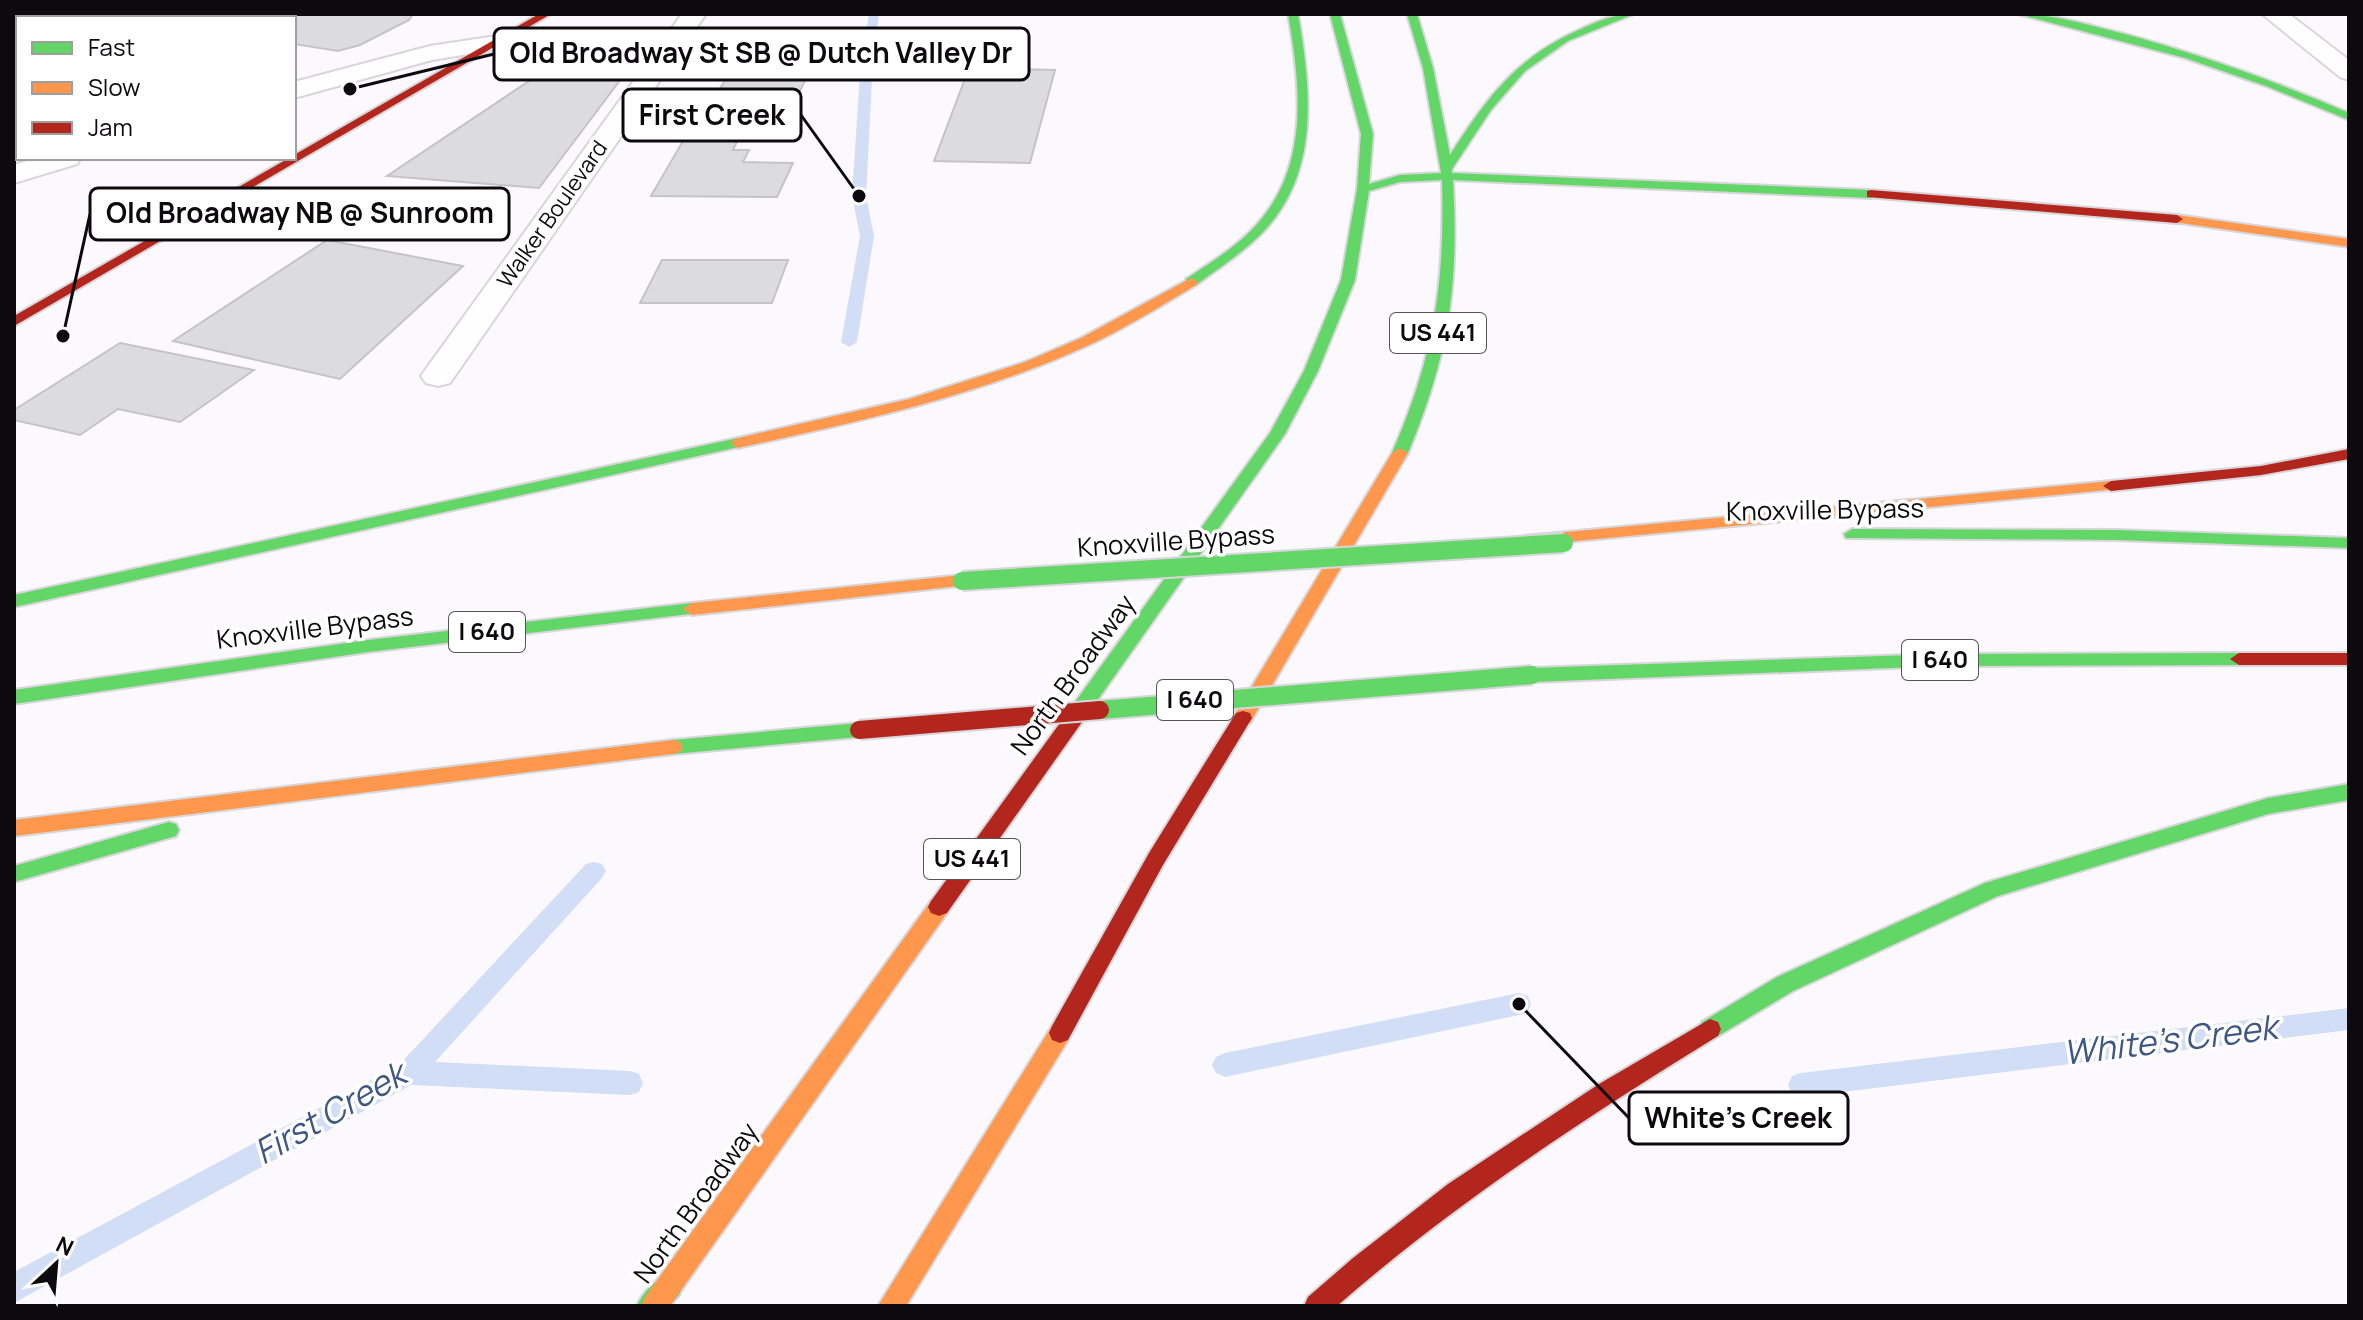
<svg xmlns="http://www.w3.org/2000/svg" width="2363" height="1320" viewBox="0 0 2363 1320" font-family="Manrope,sans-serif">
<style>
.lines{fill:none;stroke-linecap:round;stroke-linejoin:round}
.stream{fill:#d2def6;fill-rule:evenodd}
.building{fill:#dcdbdf;stroke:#c4c3c8;stroke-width:2}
.lane-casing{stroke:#d8d6da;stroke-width:4}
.street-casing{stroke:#d8d6da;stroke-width:4}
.fast-casing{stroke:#d8d6da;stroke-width:4}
.slow-casing{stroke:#d8d6da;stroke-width:4}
.jam-casing{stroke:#d8d6da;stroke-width:4}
.lane{fill:#fefeff;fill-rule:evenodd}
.street{fill:#fefeff;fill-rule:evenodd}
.fast{fill:#63d668;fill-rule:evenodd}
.slow{fill:#ff974d;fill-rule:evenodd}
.jam{fill:#b3261e;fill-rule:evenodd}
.fast-bridge-casing{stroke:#d8d6da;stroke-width:22;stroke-linecap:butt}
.jam-bridge-casing{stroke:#d8d6da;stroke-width:22;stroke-linecap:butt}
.fast-bridge{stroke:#63d668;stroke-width:18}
.jam-bridge{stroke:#b3261e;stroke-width:18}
.labels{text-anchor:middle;stroke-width:7;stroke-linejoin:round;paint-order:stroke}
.far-street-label{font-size:22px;fill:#0d0a0f;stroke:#fff}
.shield{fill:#fff;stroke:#565457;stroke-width:2}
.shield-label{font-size:24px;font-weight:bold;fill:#0d0a0f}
.street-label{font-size:26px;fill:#0d0a0f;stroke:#fff}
.near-water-label{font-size:34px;font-style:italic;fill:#405684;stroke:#fff}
.leader{fill:none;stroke:#0d0a0f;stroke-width:3}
.callout-dot{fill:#0d0a0f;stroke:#fff;stroke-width:3}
.callout{fill:#fff;stroke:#0d0a0f;stroke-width:3}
.callout-label{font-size:28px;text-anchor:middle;font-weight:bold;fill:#0d0a0f}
</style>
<rect width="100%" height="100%" fill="#fbf9fd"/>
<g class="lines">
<!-- stream -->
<g class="stream">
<polygon points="869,14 879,14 873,59 866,196 874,236 857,342 849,347 841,342 860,236 852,196 861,59"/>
<polygon points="594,862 602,864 606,871 602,878 435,1062 630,1071 639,1074 643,1083 639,1092 630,1095 411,1085 14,1303 14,1272 399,1065 586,864"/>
<polygon points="1519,993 1528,996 1531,1004 1528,1012 1519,1015 1225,1077 1216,1073 1212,1065 1216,1057 1225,1053"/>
<polygon points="2349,1008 2349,1030 1801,1097 1792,1094 1788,1085 1792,1076 1801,1073"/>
</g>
</g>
<!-- building -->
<g class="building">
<polygon points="188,14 413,14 409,20 360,45 338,51 294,44 294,18 181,17"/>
<polygon points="573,45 638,49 624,75 539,188 387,176 544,71"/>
<polygon points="745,47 821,47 788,116 704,115"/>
<polygon points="969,68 1055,70 1030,163 934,161"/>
<polygon points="690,129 743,129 733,150 749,150 743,162 793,163 777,197 651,196"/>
<polygon points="327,240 463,266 340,379 173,341"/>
<polygon points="662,260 788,260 772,303 640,303"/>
<polygon points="120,343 254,370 180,422 118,409 80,435 14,420 14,410"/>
</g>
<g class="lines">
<defs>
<g id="lane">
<polygon points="18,78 18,88 14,89 14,79"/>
<polygon points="18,118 18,131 14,132 14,119"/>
</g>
<g id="street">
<polygon points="682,14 706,14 450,383 438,386 426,383 421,376 426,369"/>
<polygon points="2262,14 2289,14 2349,60 2349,80 2340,77"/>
<polygon points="496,36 505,38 508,43 505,48 432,60 294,98 294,82 430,46"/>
<polygon points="37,158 81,158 77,164 14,183 14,165"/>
</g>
<g id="fast">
<path d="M1288,14H1298C1311,88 1320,172 1264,231C1244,252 1219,268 1196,285H1186V279C1213,261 1243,243 1263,217C1309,159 1300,82 1288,14Z"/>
<path d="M1330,14H1340L1373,134L1369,184L1400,175L1441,173L1423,68L1407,14H1417L1433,68L1450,155C1487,98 1516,57 1581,29C1598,21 1615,14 1634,14L1568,41L1525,71L1491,110L1452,169V173L1871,190L1877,194L1871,198L1453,180C1459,286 1449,354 1408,453L1400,458L1392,453C1434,357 1445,285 1442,180L1400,182L1369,191L1355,280L1318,371L1285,434L1087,715H1073L1071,710L1073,705L1270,433L1304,371L1341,280L1357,189L1361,134Z"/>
<path d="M2018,14C2053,14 2088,25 2121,33C2199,54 2275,81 2349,113V120L2266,86L2185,58Z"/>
<polygon points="738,438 743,440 743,446 14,607 14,595"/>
<polygon points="1852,529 2117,530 2349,538 2349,548 2117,540 1846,538 1844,534"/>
<polygon points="692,603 701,609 698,613 368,652 14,704 14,690 368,640"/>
<polygon points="2239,653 2248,659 2239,665 1942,666 1532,682 1523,675 1532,668 1942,654"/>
<polygon points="859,723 866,725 868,730 866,735 859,737 673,754 666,752 663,747 666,742 673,740"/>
<polygon points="2349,784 2349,800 2268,814 1998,896 1793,991 1718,1036 1710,1039 1702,1036 1699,1029 1702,1022 1777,977 1985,883 2268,798"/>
<polygon points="169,822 176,824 179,830 176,836 14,882 14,866"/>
<path d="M670,1273L679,1277L683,1286L679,1295L669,1306H637C643,1292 656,1279 670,1273Z"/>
</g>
<g id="slow">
<polygon points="2177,215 2349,239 2349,247 2173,222 2171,219"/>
<path d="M1191,278L1198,282L1196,285C1161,306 1126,328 1089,345C978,396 857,422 738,448L730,443L738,438L909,399L1025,362L1081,338Z"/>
<polygon points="1400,448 1408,453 1250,723 1236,723 1234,718 1236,713 1392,453"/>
<polygon points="2111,481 2117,483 2119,486 2117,489 1524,546 1516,541 1524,536"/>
<polygon points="962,575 968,577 970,581 968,585 692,615 683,609 692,603"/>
<polygon points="673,740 680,742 683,747 680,752 673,754 14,836 14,820"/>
<polygon points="939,898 947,901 950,907 947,913 670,1306 641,1306 645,1297 931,901"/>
<polygon points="1060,1023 1068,1026 1071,1033 1068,1040 906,1306 878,1306 1052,1026"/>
</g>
<g id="jam">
<polygon points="539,14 551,14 14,326 14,316 289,158 294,158 294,155"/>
<polygon points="1871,190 2177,215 2183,219 2177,223 1867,197 1867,191"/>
<polygon points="2349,449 2349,459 2261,475 2111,491 2103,486 2111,481 2261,466"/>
<polygon points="2239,653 2349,653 2349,665 2239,665 2230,659"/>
<polygon points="1080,703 1087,705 1089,710 1087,715 947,913 939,916 931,913 928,907 931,901 1073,705"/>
<polygon points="1243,711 1250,713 1252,718 1163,865 1068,1040 1060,1043 1052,1040 1049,1033 1052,1026 1149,853 1236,713"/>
<path d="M1710,1019L1718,1022L1721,1029L1718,1036C1585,1118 1455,1203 1337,1306H1304L1308,1297L1353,1258L1448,1184L1599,1084Z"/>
</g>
</defs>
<!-- lane casing -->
<use href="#lane" class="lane-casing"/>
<!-- street casing -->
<use href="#street" class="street-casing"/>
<!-- fast casing -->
<use href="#fast" class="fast-casing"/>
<!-- slow casing -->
<use href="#slow" class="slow-casing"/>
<!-- jam casing -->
<use href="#jam" class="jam-casing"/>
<!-- lane -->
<use href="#lane" class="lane"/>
<!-- street -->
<use href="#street" class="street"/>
<!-- fast -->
<use href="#fast" class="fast"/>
<!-- slow -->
<use href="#slow" class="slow"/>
<!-- jam -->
<use href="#jam" class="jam"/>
<defs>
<g id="fast-bridge">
<polyline points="962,581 1564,543"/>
<polyline points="1100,710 1532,675"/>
</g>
<polyline id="jam-bridge" points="859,730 1100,710"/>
</defs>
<!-- fast-bridge casing -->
<use href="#fast-bridge" class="fast-bridge-casing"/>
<!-- jam-bridge casing -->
<use href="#jam-bridge" class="jam-bridge-casing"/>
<!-- fast-bridge -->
<use href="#fast-bridge" class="fast-bridge"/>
<!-- jam-bridge -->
<use href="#jam-bridge" class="jam-bridge"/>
</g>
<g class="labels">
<!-- far-street labels -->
<g class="far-street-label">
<text transform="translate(552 214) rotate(-55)" y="8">Walker Boulevard</text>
</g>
<!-- shield labels -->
<g class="shield">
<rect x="1390" y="313" width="96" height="40" rx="6"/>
<rect x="449" y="612" width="76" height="40" rx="6"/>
<rect x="1902" y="640" width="76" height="40" rx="6"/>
<rect x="1157" y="680" width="76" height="40" rx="6"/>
<rect x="924" y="839" width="96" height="40" rx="6"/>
</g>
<g class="shield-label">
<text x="1438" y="341">US 441</text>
<text x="487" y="640">I 640</text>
<text x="1940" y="668">I 640</text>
<text x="1195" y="708">I 640</text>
<text x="972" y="867">US 441</text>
</g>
<!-- street labels -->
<g class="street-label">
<text transform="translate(1825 510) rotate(-1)" y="9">Knoxville Bypass</text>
<text transform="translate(1176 541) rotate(-4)" y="9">Knoxville Bypass</text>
<text transform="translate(315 628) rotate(-7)" y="9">Knoxville Bypass</text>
<text transform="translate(1073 675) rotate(-54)" y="9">North Broadway</text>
<text transform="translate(696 1203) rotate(-54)" y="9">North Broadway</text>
</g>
<!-- near-water labels -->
<g class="near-water-label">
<text transform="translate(2170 1040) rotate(-7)" y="12">White's Creek</text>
<text transform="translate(330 1113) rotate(-30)" y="12">First Creek</text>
</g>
</g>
<!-- callouts -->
<path class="leader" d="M350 89L494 54M859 196L801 115M63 336L90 214M1519 1004L1629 1118"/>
<g class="callout-dot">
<circle cx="350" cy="89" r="8"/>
<circle cx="859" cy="196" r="8"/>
<circle cx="63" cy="336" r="8"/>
<circle cx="1519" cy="1004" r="8"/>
</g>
<g class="callout">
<rect x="494" y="28" width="535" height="52" rx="8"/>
<rect x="623" y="89" width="178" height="52" rx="8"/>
<rect x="90" y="188" width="419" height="52" rx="8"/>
<rect x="1629" y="1092" width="219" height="52" rx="8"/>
</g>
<g class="callout-label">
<text x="761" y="63">Old Broadway St SB @ Dutch Valley Dr</text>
<text x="712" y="125">First Creek</text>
<text x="300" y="223">Old Broadway NB @ Sunroom</text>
<text x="1738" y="1128">White's Creek</text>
</g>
<!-- border -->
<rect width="2363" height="1320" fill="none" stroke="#0d0a0f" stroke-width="32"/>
<!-- legend -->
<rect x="16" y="16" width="280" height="144" fill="#ffffff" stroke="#9e9d9f" stroke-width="2"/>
<rect x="32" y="42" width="40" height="12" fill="#63d668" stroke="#9e9d9f" stroke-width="2"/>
<text x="88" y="56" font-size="24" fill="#0d0a0f">Fast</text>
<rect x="32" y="82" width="40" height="12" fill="#ff974d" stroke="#9e9d9f" stroke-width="2"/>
<text x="88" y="96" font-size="24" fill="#0d0a0f">Slow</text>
<rect x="32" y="122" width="40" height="12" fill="#b3261e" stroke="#9e9d9f" stroke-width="2"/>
<text x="88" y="136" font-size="24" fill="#0d0a0f">Jam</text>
<!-- north arrow -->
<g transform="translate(56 1264) rotate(26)" stroke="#ffffff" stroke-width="6" paint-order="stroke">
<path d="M0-6L14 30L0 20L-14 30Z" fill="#0d0a0f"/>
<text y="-12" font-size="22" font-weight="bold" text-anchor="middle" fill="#0d0a0f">N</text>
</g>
</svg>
